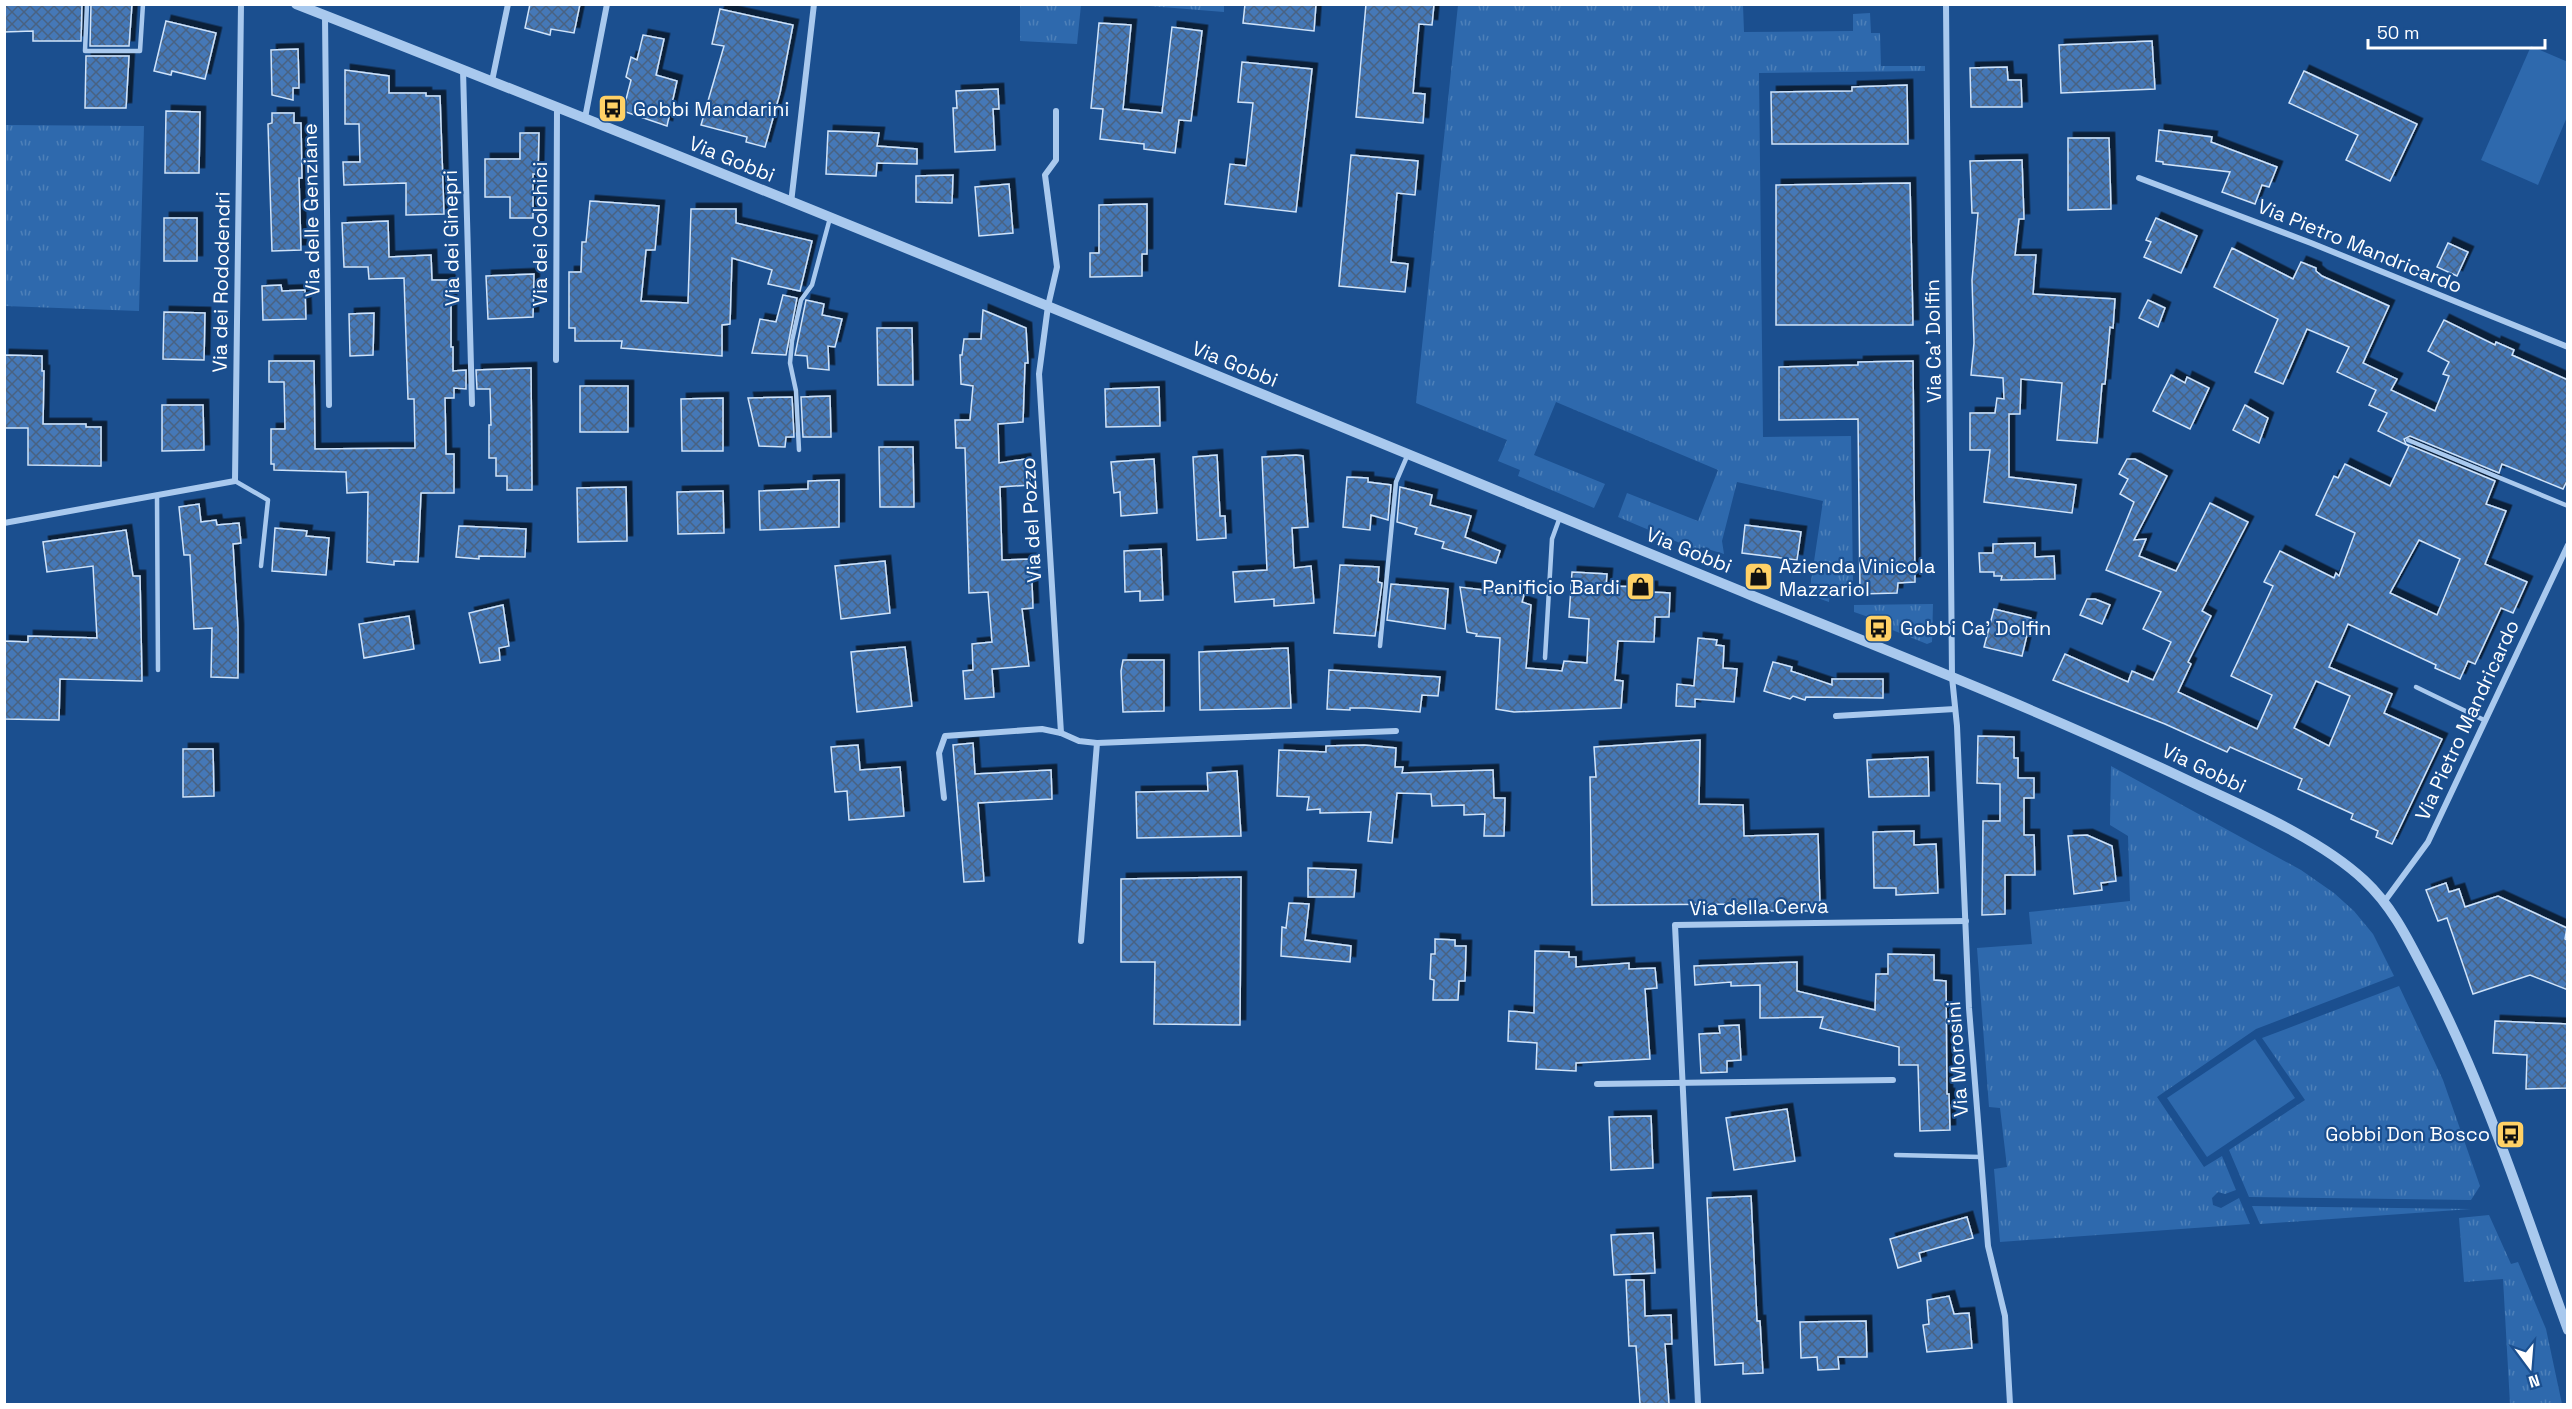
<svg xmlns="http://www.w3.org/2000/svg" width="2572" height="1409" viewBox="0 0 2572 1409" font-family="'Space Grotesk',sans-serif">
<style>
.grass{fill:url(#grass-tufts)}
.pitch{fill:#2e69ad}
.building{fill:url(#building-cross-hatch);stroke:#cfe3fa;stroke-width:1.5;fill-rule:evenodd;filter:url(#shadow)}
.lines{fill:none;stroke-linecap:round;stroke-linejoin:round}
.service{stroke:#a9c9ee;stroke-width:4.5}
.minor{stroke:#a9c9ee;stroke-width:6}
.tertiary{stroke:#a9c9ee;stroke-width:10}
.labels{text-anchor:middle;stroke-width:4.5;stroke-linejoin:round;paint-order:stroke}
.poi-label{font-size:20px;fill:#fff;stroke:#1b4f8f;text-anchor:start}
.street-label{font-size:20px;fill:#fff;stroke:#1b4f8f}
</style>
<defs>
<pattern id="grass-tufts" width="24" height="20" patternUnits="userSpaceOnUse" patternTransform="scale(1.5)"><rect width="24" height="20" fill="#2e69ad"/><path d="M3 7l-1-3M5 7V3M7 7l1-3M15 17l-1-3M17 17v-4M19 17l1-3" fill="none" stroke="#4d80b9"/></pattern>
<pattern id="building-cross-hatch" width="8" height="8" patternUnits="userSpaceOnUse" patternTransform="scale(1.5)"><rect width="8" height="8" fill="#4478b7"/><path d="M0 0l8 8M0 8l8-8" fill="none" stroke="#486282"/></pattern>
<filter id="shadow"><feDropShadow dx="5.5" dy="-5.5" stdDeviation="0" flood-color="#0009"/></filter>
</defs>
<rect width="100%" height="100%" fill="#1b4f8f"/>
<!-- grass -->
<g class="grass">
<polygon points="1020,5 1081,5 1077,44 1020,41"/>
<polygon points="1137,5 1224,5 1224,12"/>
<polygon points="1458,5 1743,5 1744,32 1853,31 1853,14 1870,13 1871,33 1880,33 1881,66 1925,66 1925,71 1759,73 1763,437 1851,436 1853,587 1830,587 1829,602 1809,595 1823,501 1737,482 1722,541 1724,554 1701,547 1699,551 1618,517 1627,493 1698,521 1718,470 1556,402 1534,455 1605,484 1594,508 1518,476 1520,470 1498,461 1507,440 1416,403"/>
<polygon points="5,125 144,126 139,311 5,306"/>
<polygon points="1933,604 1932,642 1927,644 1885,627 1886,623 1854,612 1854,605"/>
<polygon points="2111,766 2301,870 2334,893 2354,911 2373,934 2394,976 2256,1029 2157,1097 2204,1167 2222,1156 2236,1190 2225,1194 2218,1192 2212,1198 2213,1205 2221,1208 2239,1198 2250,1224 2000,1242 1994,1169 2007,1167 2000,1108 1989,1107 1977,948 2032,944 2029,912 2130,901 2128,836 2110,825"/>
<polygon points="2399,986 2443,1080 2480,1186 2471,1200 2249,1197 2229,1150 2305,1100 2262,1038"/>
<polygon points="2252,1206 2471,1209 2260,1224"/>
<polygon points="2489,1215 2511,1264 2518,1262 2546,1329 2562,1404 2510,1404 2503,1279 2464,1282 2459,1218"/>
</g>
<!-- pitch -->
<g class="pitch">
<polygon points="2531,46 2568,62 2567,117 2538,185 2481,160"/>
<polygon points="2255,1039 2295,1098 2207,1157 2167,1098"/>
</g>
<!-- building -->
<g class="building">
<polygon points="4,4 82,4 81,41 33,41 33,31 4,32"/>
<polygon points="91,4 132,4 129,46 90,46"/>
<polygon points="530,4 580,4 574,33 551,29 550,35 525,28"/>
<polygon points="1245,4 1316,4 1314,31 1243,23"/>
<polygon points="1366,4 1434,4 1432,25 1419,24 1413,93 1425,94 1423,123 1356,117"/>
<polygon points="720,9 793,25 780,93 765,147 746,142 747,137 701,125 724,46 712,44"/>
<polygon points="166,21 216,33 205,79 172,71 171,75 154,71"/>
<polygon points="1099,23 1131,25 1123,109 1162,113 1172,27 1202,31 1191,121 1179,120 1175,153 1144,149 1144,144 1100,139 1103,109 1091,108"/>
<polygon points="643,35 664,39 656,75 677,81 667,126 623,111 631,80 626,77 631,57 637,60"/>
<polygon points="2152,41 2155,89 2061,93 2059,45"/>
<polygon points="298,49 299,88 293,88 293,100 272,95 271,50"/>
<polygon points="86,56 129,56 126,108 85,108"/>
<polygon points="1242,62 1312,69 1296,212 1225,204 1230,164 1246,166 1253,103 1238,102"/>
<polygon points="2007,67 2008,80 2021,80 2022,107 1971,107 1970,68"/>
<polygon points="345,70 389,76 389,93 426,93 426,96 440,96 444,214 406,215 406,183 344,185 343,162 360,162 359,124 345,124"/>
<polygon points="2304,71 2417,124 2390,181 2346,160 2358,135 2289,103"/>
<polygon points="1907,85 1908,144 1772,144 1771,92 1852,91 1852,87"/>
<polygon points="998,89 999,109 993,109 995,150 955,152 953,108 957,108 956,91"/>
<polygon points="166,111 200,112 199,173 165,173"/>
<polygon points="272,113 294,113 294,123 301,123 302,178 299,178 301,250 272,251 268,124 272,123"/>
<polygon points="2159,130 2212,137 2211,142 2277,167 2269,187 2262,185 2255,204 2222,192 2230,172 2163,164 2163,162 2156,161"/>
<polygon points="828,131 879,133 877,146 917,149 917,164 877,163 876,176 826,174"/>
<polygon points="520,133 539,133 538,174 533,174 533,218 510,218 510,197 485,197 485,159 520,159"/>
<polygon points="2068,138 2109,138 2111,209 2068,210"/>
<polygon points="1351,155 1418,161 1415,195 1397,193 1391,262 1408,264 1405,292 1339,286"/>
<polygon points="2022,160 2024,219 2019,219 2015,255 2036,255 2033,294 2115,299 2113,328 2110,327 2105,384 2102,384 2097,443 2057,440 2062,383 2021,379 2020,414 2009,414 2009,477 2076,485 2072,513 1984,502 1990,450 1970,450 1970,413 1995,413 1997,398 2004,399 2003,378 1971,375 1974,343 1972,280 1978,213 1972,213 1970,161"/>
<polygon points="953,175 952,203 916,202 916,176"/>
<polygon points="1910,183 1913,325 1776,325 1776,185"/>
<polygon points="1009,184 1013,233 979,236 975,187"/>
<polygon points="590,201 659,206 655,250 646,250 641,301 688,303 691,209 736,209 736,223 812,241 800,291 768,284 772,270 732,258 730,324 722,325 722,356 621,348 622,341 575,341 575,328 569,328 569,272 581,272 582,242 586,242"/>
<polygon points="1147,204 1147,254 1142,254 1142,276 1090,277 1090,253 1099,253 1099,205"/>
<rect x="164" y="218" width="33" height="43"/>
<polygon points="2156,218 2197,236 2181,273 2144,257 2151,242 2146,240"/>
<polygon points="388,221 389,257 431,255 432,280 449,280 451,284 451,347 453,347 453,371 466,370 466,389 454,388 454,398 445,398 446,454 454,454 454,493 421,493 418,562 394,561 394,565 367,562 368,492 347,493 346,472 274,470 274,464 271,464 271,429 285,429 284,382 269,382 269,361 314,361 315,449 415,448 414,399 408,399 404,278 369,279 368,267 344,267 342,223"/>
<polygon points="2448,243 2468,252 2457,276 2437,267"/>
<path d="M2232,248L2293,279L2301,262L2316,268V271L2322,276L2389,306L2363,363L2397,379L2391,390L2435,411L2449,376L2443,374L2449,362L2428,351L2444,320L2495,345L2496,342L2514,350L2512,355L2568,380V479L2563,489L2502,464L2499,473L2410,436L2404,439L2406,444L2495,481L2486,504L2506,511L2485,564L2527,582L2513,613L2501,608L2475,664L2468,661L2460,679L2435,668L2436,665L2348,624L2329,667L2392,694L2384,713L2442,739L2392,844L2376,837L2378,831L2351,819L2353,814L2298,789L2302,779L2230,747L2227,752L2165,724L2053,680L2065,654L2128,682L2132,671L2153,680L2171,642L2143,629L2161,592L2106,570L2134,502L2120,494L2128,479L2119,474L2127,459H2135L2167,476L2134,540L2146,539L2139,556L2176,571L2210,503L2248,522L2202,611L2211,616L2188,662L2191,664L2178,692L2257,729L2272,695L2231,676L2273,586L2264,582L2280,551L2334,578L2336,573L2339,576L2355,533L2316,515L2334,476L2338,478L2345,464L2390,486L2409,446L2378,431L2387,413L2369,405L2376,390L2337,372L2349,347L2307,329L2283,384L2255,372L2278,319L2214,287ZM2419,540L2460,559L2437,615L2390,593ZM2316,681L2350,696L2329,746L2294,728Z"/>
<polygon points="534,274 533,317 488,319 486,276"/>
<polygon points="281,285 282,291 305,290 306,319 263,320 262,286"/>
<polygon points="783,295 797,298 786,355 752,353 760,319 776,322"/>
<polygon points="806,300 824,304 822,315 842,319 835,347 828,346 829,370 808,368 807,356 795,355"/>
<polygon points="2148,300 2165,308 2158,327 2139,318"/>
<polygon points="983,310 1026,328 1028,363 1025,363 1023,422 998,424 999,463 1025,459 1031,485 1000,487 1002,560 1031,559 1033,608 1022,609 1029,666 992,669 994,697 965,699 963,671 973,670 972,644 992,642 988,592 969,593 965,448 956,448 955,420 970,420 973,386 961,384 960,355 962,355 964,339 981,339"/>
<polygon points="164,312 205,313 204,360 163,359"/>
<polygon points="374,313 373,355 350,356 349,314"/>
<polygon points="877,328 912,328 913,385 878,385"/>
<polygon points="4,355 42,356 42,371 44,371 43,424 86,424 86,427 101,427 101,466 28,465 28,428 4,428"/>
<polygon points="1913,361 1915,582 1898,583 1897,593 1860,594 1858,419 1779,420 1779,367 1858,365 1858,362"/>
<polygon points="531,368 532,490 507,490 507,476 496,476 496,458 489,458 489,425 491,425 490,389 477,389 476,370"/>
<polygon points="2171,375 2185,383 2187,377 2209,388 2190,429 2153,411"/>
<rect x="580" y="386" width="48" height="46"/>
<polygon points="1159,387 1160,426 1106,427 1105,389"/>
<polygon points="830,396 831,437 803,437 801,397"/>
<polygon points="792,397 794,437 786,437 785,447 759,446 748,398"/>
<polygon points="723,398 723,451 682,451 681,399"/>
<polygon points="162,405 203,405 204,450 162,451"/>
<polygon points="2245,405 2268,418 2259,443 2233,430"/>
<polygon points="879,447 913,447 914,507 880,507"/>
<polygon points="1217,455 1220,516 1225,516 1226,538 1197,540 1193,457"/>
<polygon points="1296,455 1303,456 1308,527 1292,528 1294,568 1311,566 1314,603 1274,606 1274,599 1235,602 1233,572 1267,570 1262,457"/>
<polygon points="1154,459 1157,513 1121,516 1120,492 1114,493 1111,462"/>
<polygon points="1347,477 1368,478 1368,482 1391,485 1388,520 1371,515 1370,530 1343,527"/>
<polygon points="839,480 839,527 760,530 759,491 808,489 808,481"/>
<polygon points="626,487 627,541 578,542 577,488"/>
<polygon points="1400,487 1432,495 1430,505 1471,516 1465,537 1500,551 1496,563 1442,548 1444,542 1415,534 1417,528 1397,522"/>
<polygon points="723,491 724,533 678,534 677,492"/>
<polygon points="199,504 201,522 216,520 217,525 239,523 241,543 233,544 238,629 238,678 211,677 212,628 194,629 190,555 184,555 179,507"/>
<polygon points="1745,525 1801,532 1797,560 1742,553"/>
<polygon points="459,526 526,529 525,557 479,556 479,559 456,557"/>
<polygon points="275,528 307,531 306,536 329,538 326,575 272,571"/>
<polygon points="126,530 133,576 140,576 142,681 60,679 59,720 5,719 4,641 28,642 28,636 97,638 93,566 47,572 43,542"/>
<polygon points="2035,543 2035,557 2054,556 2055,579 2001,580 2002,576 1994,576 1994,572 1980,572 1979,553 1993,553 1993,544"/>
<polygon points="1161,549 1163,600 1140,601 1140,591 1125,592 1124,551"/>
<polygon points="885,561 890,613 841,619 835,566"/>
<polygon points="1340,565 1379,567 1378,582 1382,583 1375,636 1334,633"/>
<polygon points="1572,572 1607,574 1606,586 1652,587 1652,592 1670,593 1669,617 1655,617 1654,642 1618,641 1615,680 1623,681 1621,708 1514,712 1496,709 1500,638 1476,636 1477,634 1467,632 1460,587 1524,595 1522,602 1531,605 1526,668 1562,671 1564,661 1587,663 1589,619 1569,617"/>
<polygon points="1391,584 1448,589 1445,629 1387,620"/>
<polygon points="2087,599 2095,599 2110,605 2102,624 2080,615"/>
<polygon points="503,605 509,646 499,648 500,660 480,663 469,613"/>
<polygon points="1994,609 2031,618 2022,656 1984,647"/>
<polygon points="409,616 414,649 364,658 359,624"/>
<polygon points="1698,638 1717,640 1716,645 1724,646 1723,668 1737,669 1734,702 1695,699 1695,707 1676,706 1677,684 1694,686"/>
<polygon points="905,647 912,706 857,712 851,652"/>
<polygon points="1288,648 1291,708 1200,710 1199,652"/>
<polygon points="1123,660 1164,660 1164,711 1123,712 1121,671"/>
<polygon points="1773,662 1792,667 1791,671 1832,685 1832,679 1883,679 1883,698 1806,697 1805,700 1793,696 1790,699 1764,691"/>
<polygon points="1329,670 1440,677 1438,696 1422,695 1420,712 1367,708 1350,708 1350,710 1327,709"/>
<polygon points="1978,736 2014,737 2014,758 2018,758 2018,778 2034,778 2034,798 2024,798 2024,835 2034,835 2035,875 2005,875 2005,914 1982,915 1983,821 2000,821 2000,784 1977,783"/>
<polygon points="1700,740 1699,804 1743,805 1744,836 1818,834 1820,904 1814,904 1815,911 1760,911 1761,904 1592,905 1590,777 1596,777 1594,747"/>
<polygon points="973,743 975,774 1051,770 1052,799 978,803 984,881 964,882 953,745"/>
<polygon points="858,745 860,770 900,767 904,816 849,820 847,791 835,792 831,747"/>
<polygon points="1364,745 1396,748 1395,767 1403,767 1402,773 1493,770 1494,798 1505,798 1504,836 1484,836 1485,814 1464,815 1464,805 1432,806 1431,794 1397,793 1392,843 1368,841 1371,812 1320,813 1320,809 1307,810 1309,797 1277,796 1279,750 1326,752 1326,746"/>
<polygon points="183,749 213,749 214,796 183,797"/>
<polygon points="1928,757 1929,796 1869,797 1867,760"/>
<polygon points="1237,771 1241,836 1137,838 1136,792 1208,791 1207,773"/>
<polygon points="1914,831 1914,845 1936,844 1938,893 1896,895 1896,888 1874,888 1873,832"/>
<polygon points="2087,835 2112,846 2116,881 2101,883 2102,890 2074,894 2068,836"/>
<polygon points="1308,868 1356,870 1354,897 1308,897"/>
<polygon points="1241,877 1240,1025 1154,1024 1155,962 1121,962 1121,879"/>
<polygon points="2446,883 2449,892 2459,889 2465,907 2498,896 2567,928 2565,939 2568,941 2568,990 2530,975 2473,994 2447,918 2438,921 2426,890"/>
<polygon points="1289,903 1309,904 1305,940 1351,946 1350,962 1281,956 1282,927 1286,928"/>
<polygon points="1435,939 1455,940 1455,946 1466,946 1465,981 1459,981 1458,1000 1433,1000 1434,980 1430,979 1431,954 1435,954"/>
<polygon points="1535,951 1569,952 1569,957 1576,957 1576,967 1629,963 1629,969 1655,968 1657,988 1645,989 1650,1059 1576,1063 1576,1071 1536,1069 1537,1043 1508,1041 1509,1011 1534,1013"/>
<polygon points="1888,954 1934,955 1934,980 1946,981 1947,1094 1949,1094 1950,1130 1920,1131 1918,1065 1899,1065 1899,1047 1820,1028 1823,1017 1760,1018 1760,985 1731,986 1731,982 1695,985 1694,966 1797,962 1797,991 1875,1010 1876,974 1888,974"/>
<polygon points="2495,1021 2568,1024 2568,1088 2526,1089 2527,1055 2493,1053"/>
<polygon points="1739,1025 1741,1060 1727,1061 1727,1072 1701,1073 1699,1034 1720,1033 1719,1026"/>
<polygon points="1787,1109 1795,1161 1734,1170 1726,1118"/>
<polygon points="1651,1116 1653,1168 1611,1170 1609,1117"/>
<polygon points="1751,1196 1757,1321 1760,1321 1763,1373 1743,1374 1743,1363 1715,1365 1707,1198"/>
<polygon points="1967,1217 1973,1238 1919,1253 1921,1261 1898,1268 1890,1239"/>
<polygon points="1653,1233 1655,1273 1614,1275 1611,1235"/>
<polygon points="1626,1280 1644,1280 1645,1316 1671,1315 1672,1344 1665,1344 1669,1404 1640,1404 1636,1346 1629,1346"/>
<polygon points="1949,1296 1954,1314 1969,1313 1972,1348 1927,1352 1923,1325 1929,1324 1927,1300"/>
<polygon points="1866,1321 1867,1357 1838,1357 1839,1369 1818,1370 1817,1357 1801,1358 1800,1322"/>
</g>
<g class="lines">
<!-- service -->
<g class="service">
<polyline points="87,4 85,51 140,51 143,4"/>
<polyline points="2408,440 2568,506"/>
<polyline points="799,450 796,391 790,363 792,341 801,300 812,285 830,218"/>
<polyline points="235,481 268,500 261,566"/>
<polyline points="157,495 158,670"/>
<polyline points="1380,646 1396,482 1408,454"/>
<polyline points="1545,658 1552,539 1560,517"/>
<polyline points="2416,687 2484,720"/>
<polyline points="1896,1155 1981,1157"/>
</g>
<!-- minor -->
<g class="minor">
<polyline points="1946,4 1952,677 1957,726 1969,1008 1988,1246 2005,1316 2010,1404"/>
<polyline points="325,16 329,405"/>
<polyline points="463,70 472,404"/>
<polyline points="492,81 508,4"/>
<polyline points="1056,111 1056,160 1045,175 1057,267 1048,306 1039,374 1061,733"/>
<polyline points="585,118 607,4"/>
<polyline points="2139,178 2311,243 2568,347"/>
<polyline points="791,203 814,4"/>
<polyline points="556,360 557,107"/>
<polyline points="4,523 235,481 241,4"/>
<polyline points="1836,716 1955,709"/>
<polyline points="944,798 939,753 945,736 1042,729 1061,733 1079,741 1097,743 1396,731"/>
<polyline points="2384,902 2428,842 2568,545"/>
<polyline points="1081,941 1097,743"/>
<polyline points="1597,1084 1893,1080"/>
<polyline points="1698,1404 1675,925 1966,921"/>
</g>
<!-- tertiary -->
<path class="tertiary" d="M296,4C784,195 1268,397 1753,596C1898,655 2043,712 2185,779C2242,806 2318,837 2364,880C2392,906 2408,939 2425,972C2485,1086 2524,1210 2568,1330"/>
</g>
<!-- icons -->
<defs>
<symbol id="bus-square" viewBox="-11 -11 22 22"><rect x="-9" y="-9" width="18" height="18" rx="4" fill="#ffd166" stroke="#1b4f8f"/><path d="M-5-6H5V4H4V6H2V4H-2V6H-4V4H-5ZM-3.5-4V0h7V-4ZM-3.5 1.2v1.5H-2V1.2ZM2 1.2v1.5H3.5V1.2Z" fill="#111"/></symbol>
<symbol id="shop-square" viewBox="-11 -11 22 22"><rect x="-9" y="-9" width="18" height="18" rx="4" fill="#ffd166" stroke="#1b4f8f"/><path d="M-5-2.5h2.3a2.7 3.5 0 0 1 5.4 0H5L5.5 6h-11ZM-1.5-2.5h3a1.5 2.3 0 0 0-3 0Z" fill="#111"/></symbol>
</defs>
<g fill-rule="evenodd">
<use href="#bus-square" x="596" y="92" width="33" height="33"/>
<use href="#shop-square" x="1742" y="560" width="33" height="33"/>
<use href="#shop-square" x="1624" y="570" width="33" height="33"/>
<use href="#bus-square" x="1862" y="612" width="33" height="33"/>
<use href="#bus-square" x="2494" y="1118" width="33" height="33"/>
</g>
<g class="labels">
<!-- poi labels -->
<g class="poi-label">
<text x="633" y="116">Gobbi Mandarini</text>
<text x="1779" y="573">Azienda Vinicola<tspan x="1779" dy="23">Mazzariol</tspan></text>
<text x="1620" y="594" text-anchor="end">Panificio Bardi</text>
<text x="1900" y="635">Gobbi Ca' Dolfin</text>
<text x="2490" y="1141" text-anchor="end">Gobbi Don Bosco</text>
</g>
<!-- street labels -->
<g class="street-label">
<text transform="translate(732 159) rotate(22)" y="7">Via Gobbi</text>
<text transform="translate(311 210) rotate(-91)" y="7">Via delle Genziane</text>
<text transform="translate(540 234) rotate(-90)" y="7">Via dei Colchici</text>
<text transform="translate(451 238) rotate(-91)" y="7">Via dei Ginepri</text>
<text transform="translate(2360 246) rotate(22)" y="7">Via Pietro Mandricardo</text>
<text transform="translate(221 282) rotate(-89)" y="7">Via dei Rododendri</text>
<text transform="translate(1933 341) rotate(-91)" y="7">Via Ca' Dolfin</text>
<text transform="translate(1235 364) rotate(22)" y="7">Via Gobbi</text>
<text transform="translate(1031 520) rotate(-93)" y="7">Via del Pozzo</text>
<text transform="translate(1689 550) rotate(22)" y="7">Via Gobbi</text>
<text transform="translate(2467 720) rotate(-65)" y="7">Via Pietro Mandricardo</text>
<text transform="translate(2204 768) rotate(25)" y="7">Via Gobbi</text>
<text transform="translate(1759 907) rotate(-1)" y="7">Via della Cerva</text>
<text transform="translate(1957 1059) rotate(-94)" y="7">Via Morosini</text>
</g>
</g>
<!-- border -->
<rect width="2572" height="1409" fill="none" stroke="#ffffff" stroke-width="12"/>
<!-- north arrow -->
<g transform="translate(2530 1367) rotate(164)" stroke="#1b4f8f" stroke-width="4.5" paint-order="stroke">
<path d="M0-4.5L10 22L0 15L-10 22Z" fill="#ffffff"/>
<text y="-9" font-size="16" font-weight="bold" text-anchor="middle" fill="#ffffff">N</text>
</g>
<!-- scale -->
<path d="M2368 39v9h177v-9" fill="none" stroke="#ffffff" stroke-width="3"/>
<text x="2377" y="39" font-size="18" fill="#ffffff" stroke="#1b4f8f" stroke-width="4.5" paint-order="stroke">50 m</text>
</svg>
